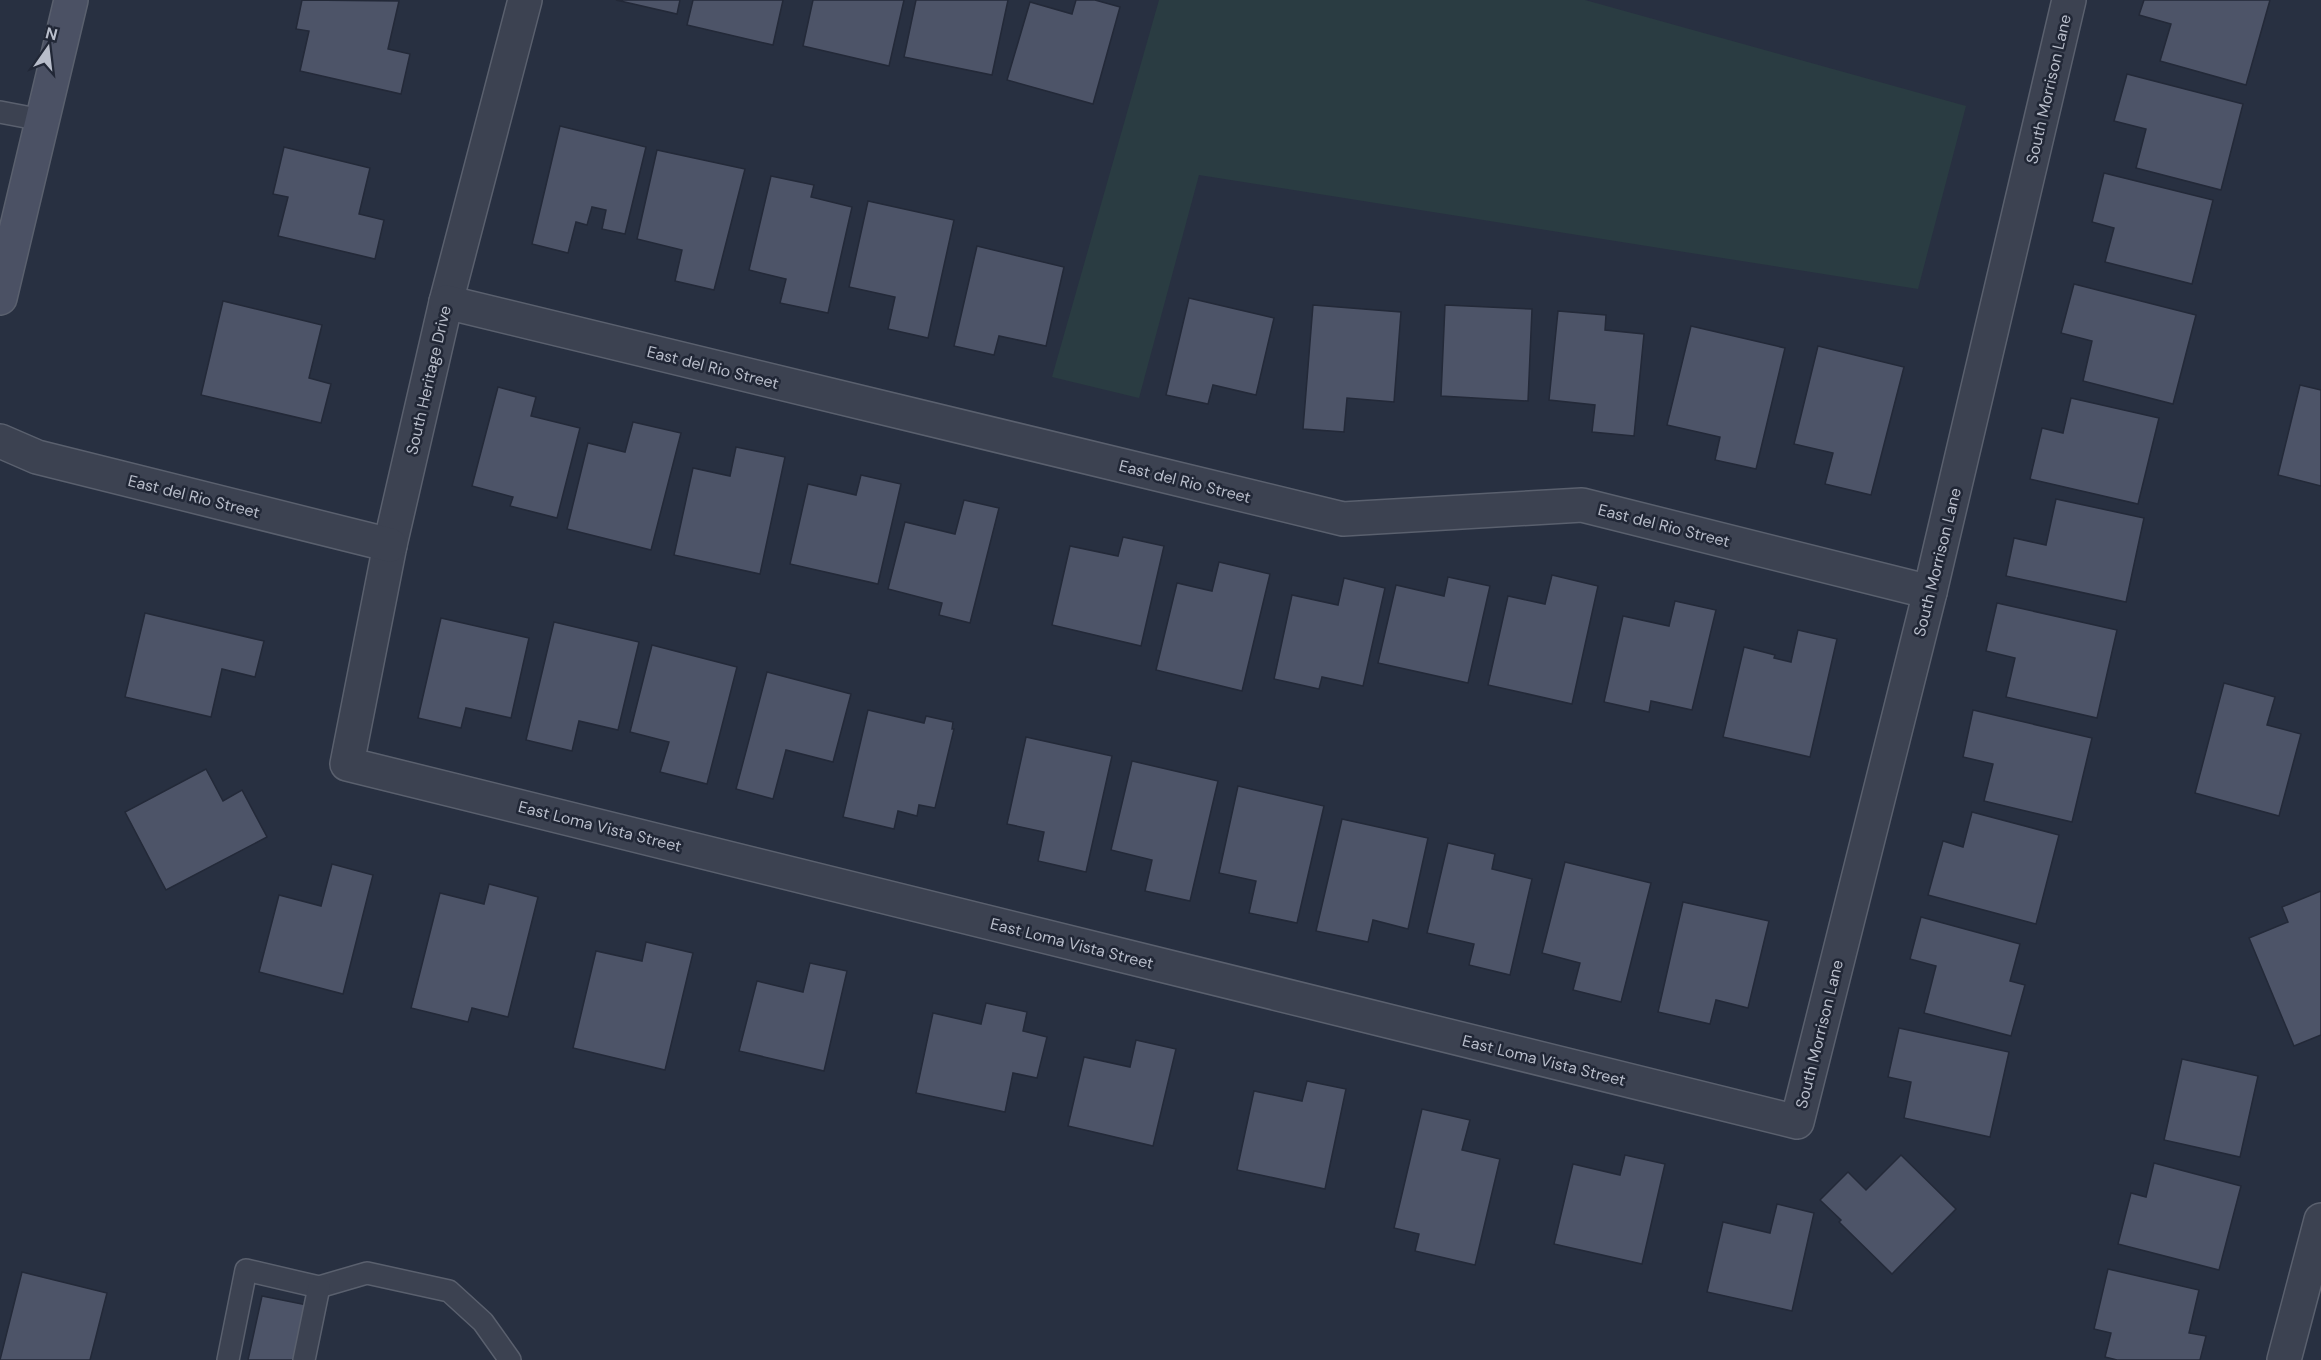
<svg xmlns="http://www.w3.org/2000/svg" width="2321" height="1360" viewBox="0 0 2321 1360" font-family="'DM Sans',sans-serif">
<style>
.green{fill:#2a3c42}
.building{fill:#4d5468;stroke:#232938;stroke-width:1.5}
.lines{fill:none;stroke-linecap:round;stroke-linejoin:round}
.service-casing{stroke:#5a606e;stroke-width:24}
.minor-casing{stroke:#5a606e;stroke-width:36}
.secondary-casing{stroke:#5a606e;stroke-width:36}
.service{stroke:#3c4251;stroke-width:21}
.minor{stroke:#3c4251;stroke-width:33}
.secondary{stroke:#4b5164;stroke-width:33}
.labels{text-anchor:middle;stroke-width:5;stroke-linejoin:round;paint-order:stroke}
.street-label{font-size:16px;fill:#b9becb;stroke:#212736}
</style>
<rect width="100%" height="100%" fill="#283041"/>
<!-- green -->
<polygon class="green" points="1159,0 1585,0 1966,106 1918,289 1199,175 1139,398 1052,377"/>
<!-- building -->
<g class="building">
<polygon points="302,0 399,1 388,49 410,54 401,94 300,71 309,31 296,29"/>
<polygon points="616,0 680,0 677,14"/>
<polygon points="693,0 783,0 773,45 687,25"/>
<polygon points="813,0 904,0 889,66 803,46"/>
<polygon points="916,0 1008,0 992,75 904,57"/>
<polygon points="1076,0 1095,0 1120,7 1093,104 1007,80 1030,2 1072,14"/>
<polygon points="2144,0 2270,0 2246,85 2160,61 2171,24 2139,15"/>
<polygon points="2127,74 2243,104 2221,190 2136,168 2146,129 2114,121"/>
<polygon points="560,126 646,147 625,234 602,229 606,210 592,207 587,225 576,222 568,253 532,244"/>
<polygon points="284,147 370,168 359,214 384,220 375,259 278,236 288,197 273,194"/>
<polygon points="657,150 745,169 714,290 675,281 682,250 637,239"/>
<polygon points="2104,173 2213,200 2192,284 2105,262 2114,228 2092,222"/>
<polygon points="771,176 814,185 811,197 852,207 828,313 780,303 786,279 749,270"/>
<polygon points="868,201 954,220 928,338 888,329 895,297 849,287"/>
<polygon points="977,246 1064,267 1046,346 999,336 994,355 954,346"/>
<polygon points="2074,284 2196,315 2173,404 2083,381 2092,341 2061,333"/>
<polygon points="1189,298 1274,318 1256,395 1213,385 1208,404 1166,395"/>
<polygon points="223,301 322,325 309,378 331,384 321,423 201,395"/>
<polygon points="1313,305 1401,312 1394,402 1347,398 1344,432 1303,429"/>
<polygon points="1445,305 1532,309 1528,401 1441,396"/>
<polygon points="1558,311 1606,315 1605,330 1644,334 1634,436 1592,432 1595,405 1549,400"/>
<polygon points="1691,326 1785,348 1756,469 1715,460 1720,437 1667,425"/>
<polygon points="1818,346 1904,367 1871,495 1825,484 1833,453 1794,444"/>
<polygon points="2300,385 2321,390 2321,486 2278,475"/>
<polygon points="498,387 536,397 531,416 580,428 557,518 510,506 513,497 472,486"/>
<polygon points="2071,398 2159,418 2138,504 2030,479 2042,428 2063,433"/>
<polygon points="633,422 681,433 651,550 567,529 588,443 625,452"/>
<polygon points="736,447 785,457 760,574 674,555 693,468 730,476"/>
<polygon points="861,475 901,484 878,584 790,564 808,484 856,495"/>
<polygon points="2056,499 2144,518 2126,602 2006,576 2014,538 2046,545"/>
<polygon points="964,500 999,508 970,623 939,615 942,603 888,589 905,522 955,534"/>
<polygon points="1123,537 1164,546 1141,646 1052,625 1070,546 1118,556"/>
<polygon points="1219,562 1270,574 1242,691 1156,670 1177,583 1212,591"/>
<polygon points="1552,575 1598,586 1572,704 1488,685 1508,596 1545,604"/>
<polygon points="1448,577 1490,586 1468,683 1378,663 1396,585 1444,596"/>
<polygon points="1344,578 1385,588 1363,686 1322,677 1319,689 1274,679 1292,595 1338,605"/>
<polygon points="1675,601 1716,610 1692,710 1651,701 1649,712 1604,702 1623,616 1669,626"/>
<polygon points="1997,603 2117,630 2097,718 2006,697 2015,658 1986,651"/>
<polygon points="145,613 264,641 255,677 222,669 211,717 125,697"/>
<polygon points="441,618 529,638 511,718 466,708 461,728 418,718"/>
<polygon points="554,622 639,642 618,730 579,721 572,751 526,740"/>
<polygon points="1798,630 1837,639 1810,757 1723,737 1744,647 1775,655 1774,658 1791,662"/>
<polygon points="652,645 737,667 707,784 660,772 669,742 630,732"/>
<polygon points="767,672 851,694 833,762 786,750 773,799 736,789"/>
<polygon points="2224,683 2275,697 2267,725 2301,734 2279,816 2195,793"/>
<polygon points="868,710 924,723 926,716 953,722 952,729 954,729 935,808 919,805 917,816 898,811 894,829 843,817"/>
<polygon points="1973,710 2092,738 2072,822 1984,801 1993,764 1963,757"/>
<polygon points="1026,737 1112,756 1086,872 1038,861 1044,832 1007,824"/>
<polygon points="1132,761 1218,781 1190,901 1145,891 1152,860 1111,850"/>
<polygon points="206,769 223,801 242,790 267,837 166,890 125,812"/>
<polygon points="1238,786 1324,806 1297,923 1249,913 1256,881 1219,873"/>
<polygon points="1972,812 2059,835 2036,924 1928,895 1943,841 1963,847"/>
<polygon points="1342,819 1428,838 1408,929 1373,920 1368,942 1316,931"/>
<polygon points="1448,843 1495,854 1492,869 1532,879 1510,975 1469,965 1474,944 1427,933"/>
<polygon points="1565,862 1651,883 1621,1002 1573,990 1580,963 1542,953"/>
<polygon points="332,864 373,875 343,994 259,972 279,895 321,906"/>
<polygon points="489,884 538,897 508,1017 472,1008 468,1022 411,1008 440,893 484,904"/>
<polygon points="2321,891 2321,1035 2294,1046 2249,938 2288,922 2282,907"/>
<polygon points="1683,902 1769,921 1748,1008 1716,1000 1710,1024 1658,1012"/>
<polygon points="1921,917 2020,944 2010,981 2025,985 2011,1036 1924,1013 1936,966 1910,959"/>
<polygon points="646,942 693,953 665,1070 573,1048 596,951 642,961"/>
<polygon points="810,963 847,971 824,1071 739,1051 757,981 803,992"/>
<polygon points="986,1003 1027,1012 1023,1031 1047,1037 1037,1078 1013,1073 1005,1112 916,1093 933,1013 981,1024"/>
<polygon points="1899,1028 2009,1052 1990,1137 1904,1118 1911,1082 1888,1077"/>
<polygon points="1136,1040 1176,1049 1153,1146 1068,1126 1084,1057 1130,1067"/>
<polygon points="2182,1059 2258,1076 2240,1157 2164,1140"/>
<polygon points="1307,1081 1346,1089 1325,1189 1237,1170 1254,1091 1302,1101"/>
<polygon points="1422,1109 1470,1120 1462,1150 1500,1159 1475,1265 1415,1251 1419,1234 1394,1228"/>
<polygon points="1625,1155 1665,1164 1642,1264 1554,1244 1573,1164 1620,1175"/>
<polygon points="1901,1155 1956,1209 1892,1274 1839,1222 1841,1220 1820,1200 1848,1172 1866,1190"/>
<polygon points="2154,1163 2241,1186 2219,1270 2118,1244 2131,1193 2146,1197"/>
<polygon points="1777,1204 1814,1213 1792,1311 1707,1292 1723,1222 1770,1233"/>
<polygon points="2108,1269 2199,1290 2189,1333 2206,1336 2200,1360 2117,1360 2105,1357 2111,1333 2094,1329"/>
<polygon points="22,1272 107,1293 90,1360 0,1360"/>
<polygon points="262,1296 307,1305 295,1360 248,1360"/>
</g>
<g class="lines">
<defs>
<g id="service">
<polyline points="0,112 42,120"/>
<polyline points="228,1360 246,1270 319,1287 367,1273 449,1291 483,1322 510,1360"/>
<polyline points="304,1360 319,1287"/>
</g>
<g id="minor">
<polyline points="525,0 446,302 390,545 347,764 1797,1122 1930,592 2069,0"/>
<polyline points="446,302 1343,519 1582,505 1930,592"/>
<polyline points="0,441 37,457 390,545"/>
<polyline points="2284,1360 2321,1220"/>
</g>
<polyline id="secondary" points="0,298 71,0"/>
</defs>
<!-- service casing -->
<use href="#service" class="service-casing"/>
<!-- minor casing -->
<use href="#minor" class="minor-casing"/>
<!-- secondary casing -->
<use href="#secondary" class="secondary-casing"/>
<!-- service -->
<use href="#service" class="service"/>
<!-- minor -->
<use href="#minor" class="minor"/>
<!-- secondary -->
<use href="#secondary" class="secondary"/>
</g>
<g class="labels">
<!-- street labels -->
<g class="street-label">
<text transform="translate(2048 89) rotate(-77)" y="6">South Morrison Lane</text>
<text transform="translate(713 367) rotate(14)" y="6">East del Rio Street</text>
<text transform="translate(428 380) rotate(-77)" y="6">South Heritage Drive</text>
<text transform="translate(1185 481) rotate(14)" y="6">East del Rio Street</text>
<text transform="translate(194 496) rotate(14)" y="6">East del Rio Street</text>
<text transform="translate(1664 525) rotate(14)" y="6">East del Rio Street</text>
<text transform="translate(1937 562) rotate(-76)" y="6">South Morrison Lane</text>
<text transform="translate(600 826) rotate(14)" y="6">East Loma Vista Street</text>
<text transform="translate(1072 943) rotate(14)" y="6">East Loma Vista Street</text>
<text transform="translate(1819 1034) rotate(-76)" y="6">South Morrison Lane</text>
<text transform="translate(1544 1060) rotate(14)" y="6">East Loma Vista Street</text>
</g>
</g>
<!-- north arrow -->
<g transform="translate(48 48) rotate(14)" stroke="#212736" stroke-width="4.5" paint-order="stroke">
<path d="M0-4.5L10 22L0 15L-10 22Z" fill="#b9becb"/>
<text y="-9" font-size="16" font-weight="bold" text-anchor="middle" fill="#b9becb">N</text>
</g>
</svg>
